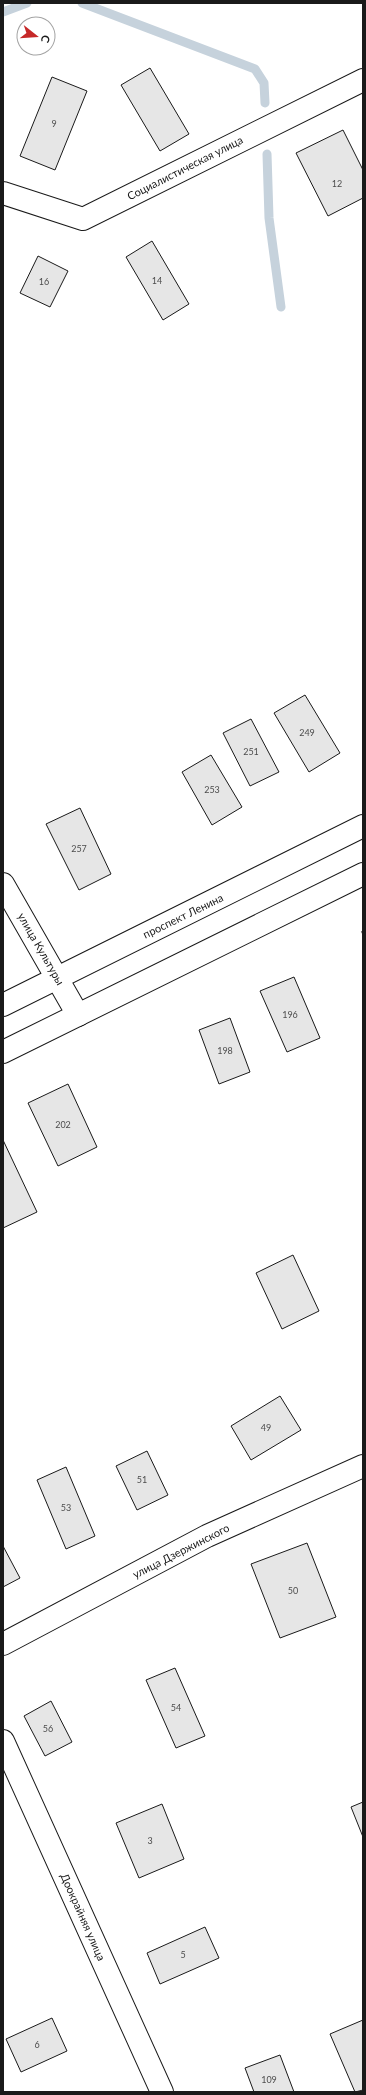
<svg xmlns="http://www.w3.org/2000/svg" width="366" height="2095" viewBox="0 0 366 2095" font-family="Lato,sans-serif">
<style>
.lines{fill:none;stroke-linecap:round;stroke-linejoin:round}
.stream{stroke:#c6d2dc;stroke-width:9}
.building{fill:#e6e6e6;stroke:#1a1a1a}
.minor-casing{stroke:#1a1a1a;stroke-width:24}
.secondary-casing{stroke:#1a1a1a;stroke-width:24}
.path{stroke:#5f5f5f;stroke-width:2.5;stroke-dasharray:3 2;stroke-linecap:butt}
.minor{stroke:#fff;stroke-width:22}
.secondary{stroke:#fff;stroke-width:22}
.labels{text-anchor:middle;stroke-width:3;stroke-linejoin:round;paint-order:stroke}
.number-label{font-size:9px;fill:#4d4d4d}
.street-label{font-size:11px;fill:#1a1a1a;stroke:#fff}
</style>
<rect width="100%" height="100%" fill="#fff"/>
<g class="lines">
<!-- stream -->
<g class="stream">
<polyline points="82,3 255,69 264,83 265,103"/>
<polyline points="3,12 27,3"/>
<polyline points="267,154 269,218 281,307"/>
</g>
</g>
<!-- building -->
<g class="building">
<polygon points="150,68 189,134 160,151 121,85"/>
<polygon points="52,77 87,91 55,170 20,156"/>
<polygon points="343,130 363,170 363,198 328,216 296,153"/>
<polygon points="152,241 189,304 163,320 126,257"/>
<polygon points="38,256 68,271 50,307 20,293"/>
<polygon points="305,695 340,753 309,772 274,713"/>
<polygon points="251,719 279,772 250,786 223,733"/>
<polygon points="211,755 242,807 212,825 182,772"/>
<polygon points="80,808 111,874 79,890 46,824"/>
<polygon points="294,977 320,1038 287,1052 260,991"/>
<polygon points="230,1018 250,1072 219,1084 199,1030"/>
<polygon points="68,1084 97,1147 58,1166 28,1103"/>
<polygon points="3,1140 37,1212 3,1228"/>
<polygon points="293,1255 319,1311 282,1329 256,1273"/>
<polygon points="280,1396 301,1430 251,1460 231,1426"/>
<polygon points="147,1451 168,1495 137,1510 116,1466"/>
<polygon points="66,1467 95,1536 66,1549 37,1480"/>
<polygon points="307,1543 336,1617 280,1638 251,1564"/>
<polygon points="3,1546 20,1578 3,1587"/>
<polygon points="175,1668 205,1736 176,1748 146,1680"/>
<polygon points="51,1701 72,1742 45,1756 24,1716"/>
<polygon points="363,1802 363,1837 351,1807"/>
<polygon points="162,1804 184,1859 139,1878 116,1823"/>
<polygon points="205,1927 219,1958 160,1984 147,1953"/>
<polygon points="52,2018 67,2051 21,2072 6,2039"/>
<polygon points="363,2020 363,2090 355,2092 330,2034"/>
<polygon points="280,2055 294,2092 254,2092 245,2068"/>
</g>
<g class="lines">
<defs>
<g id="minor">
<polyline points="3,193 83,219 363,80"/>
<polyline points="3,884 78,1015"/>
<polyline points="3,1644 207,1536 363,1466"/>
<polyline points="3,1741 162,2092"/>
</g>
<g id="secondary">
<polyline points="3,1005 363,826"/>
<polyline points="3,1052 363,874"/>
</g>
</defs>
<!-- minor casing -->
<use href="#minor" class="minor-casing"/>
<!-- secondary casing -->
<use href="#secondary" class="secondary-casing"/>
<!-- path -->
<polyline class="path" points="362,931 363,933"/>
<!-- minor -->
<use href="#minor" class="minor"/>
<!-- secondary -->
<use href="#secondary" class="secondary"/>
</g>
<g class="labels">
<!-- number labels -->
<g class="number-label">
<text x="54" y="127">9</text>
<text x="337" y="187">12</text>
<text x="157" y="284">14</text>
<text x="44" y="285">16</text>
<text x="307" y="736">249</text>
<text x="251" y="755">251</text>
<text x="212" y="793">253</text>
<text x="79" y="852">257</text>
<text x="290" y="1018">196</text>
<text x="225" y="1054">198</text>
<text x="63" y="1128">202</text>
<text x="266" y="1431">49</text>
<text x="142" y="1483">51</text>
<text x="66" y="1511">53</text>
<text x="293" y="1594">50</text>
<text x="176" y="1711">54</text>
<text x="48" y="1732">56</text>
<text x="150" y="1844">3</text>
<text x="183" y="1958">5</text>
<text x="37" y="2048">6</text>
<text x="269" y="2083">109</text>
</g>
<!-- street labels -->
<g class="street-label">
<text transform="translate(185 168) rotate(-27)" y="4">Социалистическая улица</text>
<text transform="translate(183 916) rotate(-26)" y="4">проспект Ленина</text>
<text transform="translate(41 949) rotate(60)" y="4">улица Культуры</text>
<text transform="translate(181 1551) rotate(-27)" y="4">улица Дзержинского</text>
<text transform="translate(83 1917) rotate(66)" y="4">Доокрайняя улица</text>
</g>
</g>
<!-- border -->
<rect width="366" height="2095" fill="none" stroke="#1a1a1a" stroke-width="8"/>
<!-- north arrow -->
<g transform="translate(36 36) rotate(107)"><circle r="19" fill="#ffffff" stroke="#a3a3a3"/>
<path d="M0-3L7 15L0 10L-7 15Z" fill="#c62828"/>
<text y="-6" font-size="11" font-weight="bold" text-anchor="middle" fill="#1a1a1a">С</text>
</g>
</svg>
